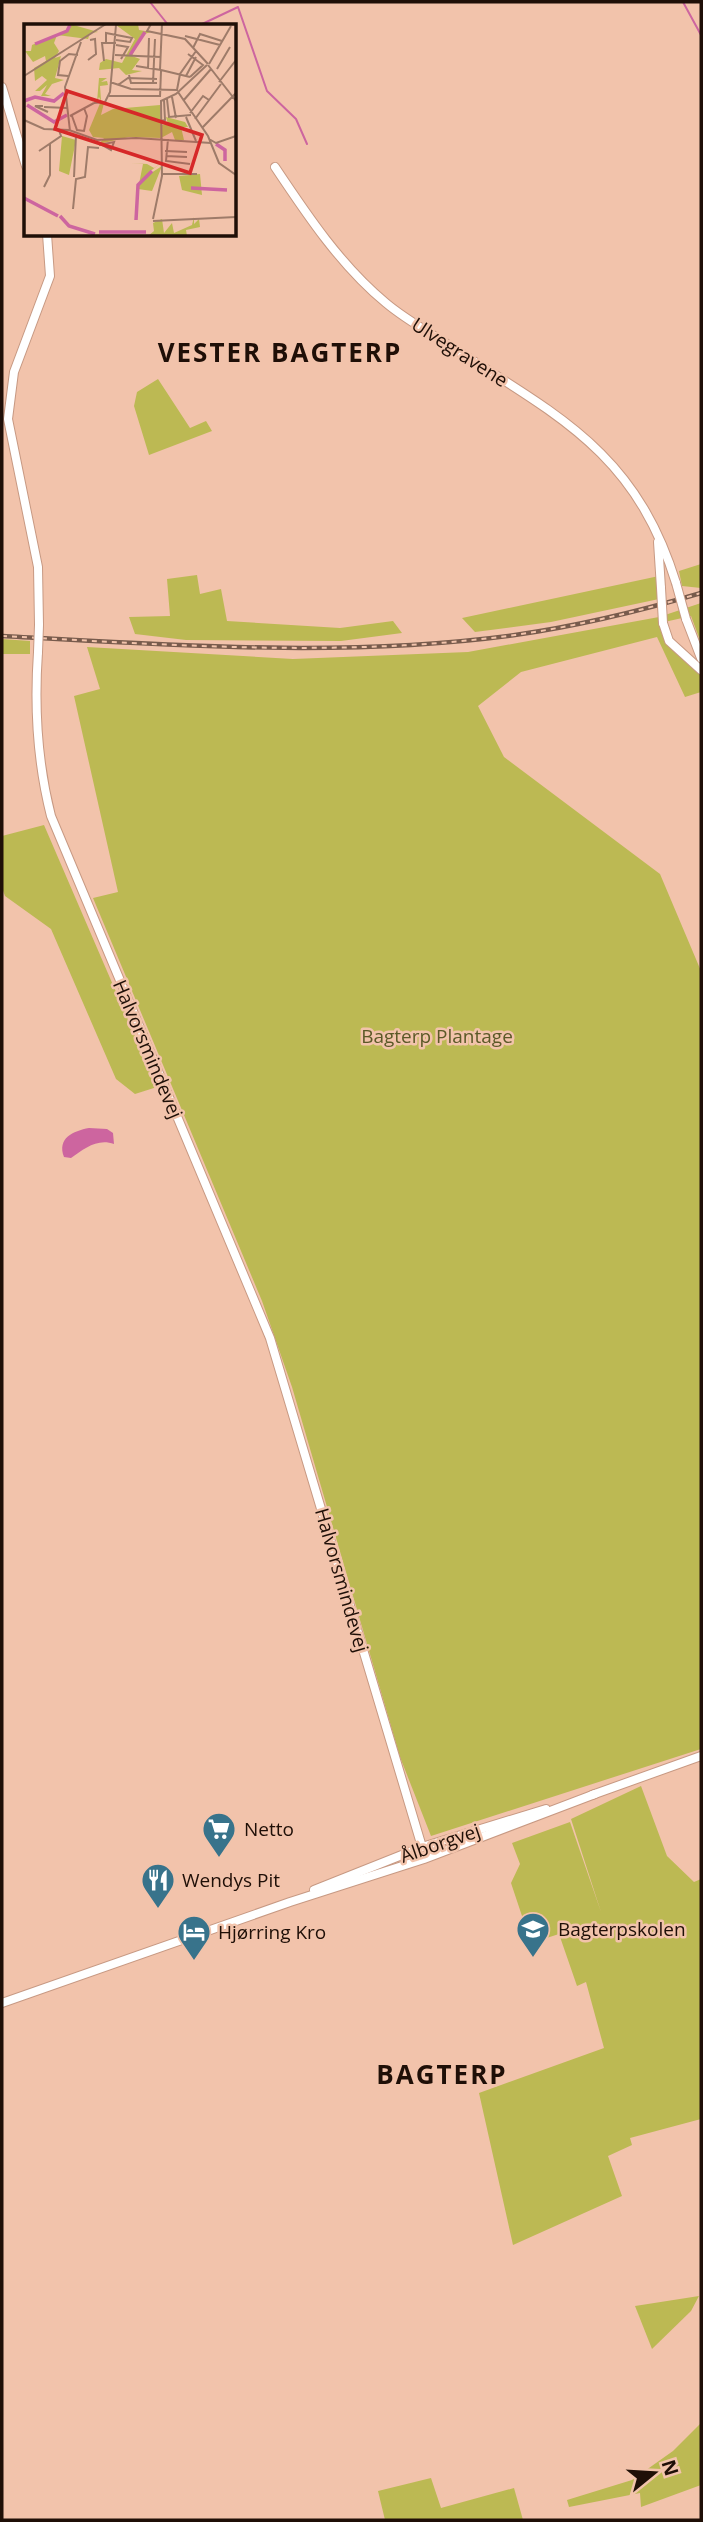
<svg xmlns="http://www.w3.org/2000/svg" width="703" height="2522" viewBox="0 0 703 2522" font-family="'Open Sans',sans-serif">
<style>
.green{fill:#bcb953}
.water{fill:#cd659f}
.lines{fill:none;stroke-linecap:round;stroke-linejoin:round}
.stream{stroke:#cd659f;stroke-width:2}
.secondary-casing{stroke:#c79983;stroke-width:10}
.secondary{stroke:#fff;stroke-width:8}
.rail-casing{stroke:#785b4c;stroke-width:4.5}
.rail{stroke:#f2c3ab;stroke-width:2;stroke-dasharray:5;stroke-linecap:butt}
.secondary-bridge-casing{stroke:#c79983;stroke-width:10;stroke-linecap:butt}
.secondary-bridge{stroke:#fff;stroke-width:8}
.labels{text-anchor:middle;stroke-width:5;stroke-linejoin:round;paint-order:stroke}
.street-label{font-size:19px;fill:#1f0f07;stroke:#f2c3ab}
.park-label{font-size:19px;fill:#5b5927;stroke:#f2c3ab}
.poi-label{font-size:19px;fill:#1f0f07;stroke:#f2c3ab;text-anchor:start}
.district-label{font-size:26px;font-weight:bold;letter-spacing:2px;fill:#1f0f07;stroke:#f2c3ab}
.inset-river{fill:none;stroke:#cd659f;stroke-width:3.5}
.inset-road{fill:none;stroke:#9e7b69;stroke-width:2}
.view{fill:#d62828;fill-opacity:0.15;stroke:#d62828;stroke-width:3.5}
.inset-edge{fill:none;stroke:#1f0f07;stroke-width:3.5}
</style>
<rect width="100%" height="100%" fill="#f2c3ab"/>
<!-- green -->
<g class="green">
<polygon points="158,379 190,428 206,421 212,431 149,455 134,406 137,392"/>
<polygon points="701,564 701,588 682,586 679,571"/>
<polygon points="197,575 200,594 221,589 227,621 340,628 393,621 402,633 341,641 186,640 135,634 129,617 170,616 167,579"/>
<polygon points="659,576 659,599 551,622 475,632 462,618"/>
<path d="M701,603V643L691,616L660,623C664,647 683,659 701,674V692L685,697L657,637L521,672L478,706L504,757L660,874L701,971V1749L431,1836L400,1757L292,1387L262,1301L93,898L118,892L74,696L100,689L87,647L293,659L468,652L659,617Z"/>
<polygon points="2,639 30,641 30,654 2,654"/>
<polygon points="44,825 157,1087 135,1094 116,1079 51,929 5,896 2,888 2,836"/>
<polygon points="641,1786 667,1856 694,1882 701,1879 701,2119 630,2138 632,2145 608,2156 622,2196 513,2245 479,2093 604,2048 586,1982 577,1986 559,1934 531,1943 511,1883 520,1864 512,1843 570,1822 601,1912 571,1819"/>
<polygon points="699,2296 691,2311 652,2349 635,2306"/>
<polygon points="701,2423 701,2485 641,2507 640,2493 569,2507 567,2500 632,2480 673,2451"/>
<polygon points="431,2478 441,2508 514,2488 523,2520 385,2520 378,2491"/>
</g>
<!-- water -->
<path class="water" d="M89,1128L107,1129L113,1133L114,1144C97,1138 84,1149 71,1158L64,1157C57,1138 73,1131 89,1128Z"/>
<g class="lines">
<!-- stream -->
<g class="stream">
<polyline points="150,2 169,26"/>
<polyline points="683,2 701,35"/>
<polyline points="198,26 238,7 267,91 296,119 307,144"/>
</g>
<defs>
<g id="secondary">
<polyline points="2,87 26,166"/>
<path d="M275,167C307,215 341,266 386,303C405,319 427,331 447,344C556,415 635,450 676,583"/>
<polyline points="658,542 661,588"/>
<polyline points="686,619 701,658"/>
<polyline points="663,623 669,641 701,670"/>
<polyline points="39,625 38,567 8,419 14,372 50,276 47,234"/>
<path d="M38,652C34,709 37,761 51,816L270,1338L422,1847"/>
<polyline points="592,1795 701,1756"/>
<polyline points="314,1890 422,1847 546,1809"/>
<polyline points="2,2003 290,1902 424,1859 595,1794"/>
</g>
</defs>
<!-- secondary casing -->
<use href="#secondary" class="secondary-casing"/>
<!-- secondary -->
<use href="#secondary" class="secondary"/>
<defs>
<path id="rail" d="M2,636C173,645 345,658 515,635C578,626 640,611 701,593"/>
</defs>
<!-- rail casing -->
<use href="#rail" class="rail-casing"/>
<!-- rail -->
<use href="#rail" class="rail"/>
<defs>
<g id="secondary-bridge">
<polyline points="676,583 686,619"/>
<polyline points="661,588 663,623"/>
<polyline points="38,652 39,625"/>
</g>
</defs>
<!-- secondary-bridge casing -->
<use href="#secondary-bridge" class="secondary-bridge-casing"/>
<!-- secondary-bridge -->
<use href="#secondary-bridge" class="secondary-bridge"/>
</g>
<!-- icons -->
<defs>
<symbol id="supermarket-pin" viewBox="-11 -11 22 30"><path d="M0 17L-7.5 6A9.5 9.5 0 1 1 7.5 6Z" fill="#38738b" stroke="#f2c3ab"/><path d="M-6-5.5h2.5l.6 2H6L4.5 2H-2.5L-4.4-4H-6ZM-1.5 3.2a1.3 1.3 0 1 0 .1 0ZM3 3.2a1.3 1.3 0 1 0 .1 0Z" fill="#fff"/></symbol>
<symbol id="restaurant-pin" viewBox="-11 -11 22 30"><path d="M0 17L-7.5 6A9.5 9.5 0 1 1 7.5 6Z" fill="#38738b" stroke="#f2c3ab"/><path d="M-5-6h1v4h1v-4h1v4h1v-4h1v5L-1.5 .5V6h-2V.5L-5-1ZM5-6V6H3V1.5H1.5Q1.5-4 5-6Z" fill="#fff"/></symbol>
<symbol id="school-pin" viewBox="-11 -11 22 30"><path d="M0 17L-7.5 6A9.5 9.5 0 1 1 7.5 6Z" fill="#38738b" stroke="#f2c3ab"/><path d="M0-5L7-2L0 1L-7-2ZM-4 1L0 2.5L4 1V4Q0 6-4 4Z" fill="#fff"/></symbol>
<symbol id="hotel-pin" viewBox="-11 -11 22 30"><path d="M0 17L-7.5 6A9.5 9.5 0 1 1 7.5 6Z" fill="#38738b" stroke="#f2c3ab"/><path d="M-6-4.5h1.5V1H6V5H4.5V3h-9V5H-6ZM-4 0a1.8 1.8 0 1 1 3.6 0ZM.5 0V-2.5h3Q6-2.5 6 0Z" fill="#fff"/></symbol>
</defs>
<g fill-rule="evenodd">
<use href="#supermarket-pin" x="200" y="1810" width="38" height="52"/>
<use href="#restaurant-pin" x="139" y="1861" width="38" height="52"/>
<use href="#school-pin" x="514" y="1910" width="38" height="52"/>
<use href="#hotel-pin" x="175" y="1913" width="38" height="52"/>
</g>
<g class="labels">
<!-- street labels -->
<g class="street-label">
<text transform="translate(460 352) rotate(33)" y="7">Ulvegravene</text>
<text transform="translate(148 1049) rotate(67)" y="7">Halvorsmindevej</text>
<text transform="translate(342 1580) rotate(74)" y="7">Halvorsmindevej</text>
<text transform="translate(440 1843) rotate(-19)" y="7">Ålborgvej</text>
</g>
<!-- park labels -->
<g class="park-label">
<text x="437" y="1043">Bagterp Plantage</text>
</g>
<!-- poi labels -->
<g class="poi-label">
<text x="244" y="1836">Netto</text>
<text x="182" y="1887">Wendys Pit</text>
<text x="558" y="1936">Bagterpskolen</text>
<text x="218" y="1939">Hjørring Kro</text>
</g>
<!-- district labels -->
<g class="district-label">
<text x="280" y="362">VESTER BAGTERP</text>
<text x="442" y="2084">BAGTERP</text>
</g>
</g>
<!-- overview -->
<g transform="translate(24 24)">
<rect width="212" height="212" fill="#f2c3ab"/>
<path d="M46,0L74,8L66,9L64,15L33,11L30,19L35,27L31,34L37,32L31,54L40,56L28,60L21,70L27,72H17L23,61L16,67H11L23,56L18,52L11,57L10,44L22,37L21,32L9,38L1,27H7L8,21L33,10L43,7ZM114,0L115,6L127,8L117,11L108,32L116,35L108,46L118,47L102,51L95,44L75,46L76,39L82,35L98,39L111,15L92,1ZM75,54H83L77,58L83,57L84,61L76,62L77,76L76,80L80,79L77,91L89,85L136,81L137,101L144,100L142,93L161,98L164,103H157L160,116H151L148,108L137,114L105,113L75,120L80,114L69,113L65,106L77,77L75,73L73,78ZM38,112L52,116L45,151L35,147ZM107,139L123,140L130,144L136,140L125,148L124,151L138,142L128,167L114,165L119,140ZM176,150L178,171L158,166L155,152ZM170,193V200L175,195L176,203L162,206L163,212H124L130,207L129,199L138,195L140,209L148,199L150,209L168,201Z" fill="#bcb953"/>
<path class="inset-river" d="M11,20L43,7L46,1M106,31L121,8M0,77L11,73L30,77L40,69M3,81L30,98L43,91M192,120L201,126V137M167,164L203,166M0,174L34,192M36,192L45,202L71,210M112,196L114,161L128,147M75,208H122"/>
<path class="inset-road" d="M127,0L123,7L161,15L184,40M149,0H206M161,12L196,21M82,19V9L108,14L106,18L92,16M92,21L104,23L97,35M169,24L176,10L198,17M164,30L179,41L166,53M91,31L137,33M64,36L72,30L71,15L66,16M80,37L78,19H92M185,40L207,2M184,41L212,77M112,42L137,46M124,45L125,14M193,45L206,23M136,46L138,0M137,46L166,53M105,51L107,59H133M0,52L82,0M44,52L34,51L36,37L45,30L54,31M162,52L172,33M86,58L107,65L153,66L156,50L172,27M195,58L212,36M129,59L131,15M94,61L104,54L133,55M154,68L184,112L195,139L212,151M85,72H136M136,73L137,47M148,73L152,94M143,75L145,93L167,91M159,77L187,45M70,79L81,78L86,68L92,1M19,82H11L24,88M20,83L43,84M166,89L179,72L185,76M46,92L70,79M48,92L53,106L60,107L63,92L60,84M162,93L172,117M171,95L197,60M0,96L20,105L45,106L73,116L112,114L187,119M137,97L141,96L140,76M178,104L212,69M46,107L41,63L57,18M144,115L142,137L166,140M185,115L192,119L212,112M75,121L90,118L87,126L78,121M15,127L37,112L35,106M141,127L163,128M142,132L163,133M138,150H173M50,153L52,111M20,163L26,151V119M49,185L52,155L61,153L64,123L75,124M129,195L138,152L137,77L152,70L183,41M129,197L212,193"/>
<path class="view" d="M43,67L178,111L166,149L31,105Z"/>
<rect width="212" height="212" class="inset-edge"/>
</g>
<!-- border -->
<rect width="703" height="2522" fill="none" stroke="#1f0f07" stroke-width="7"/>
<!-- north arrow -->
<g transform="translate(654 2473) rotate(72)" stroke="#f2c3ab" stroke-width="5" paint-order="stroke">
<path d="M0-5L12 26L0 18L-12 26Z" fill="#1f0f07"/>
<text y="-10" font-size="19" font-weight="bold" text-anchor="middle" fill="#1f0f07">N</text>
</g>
</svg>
